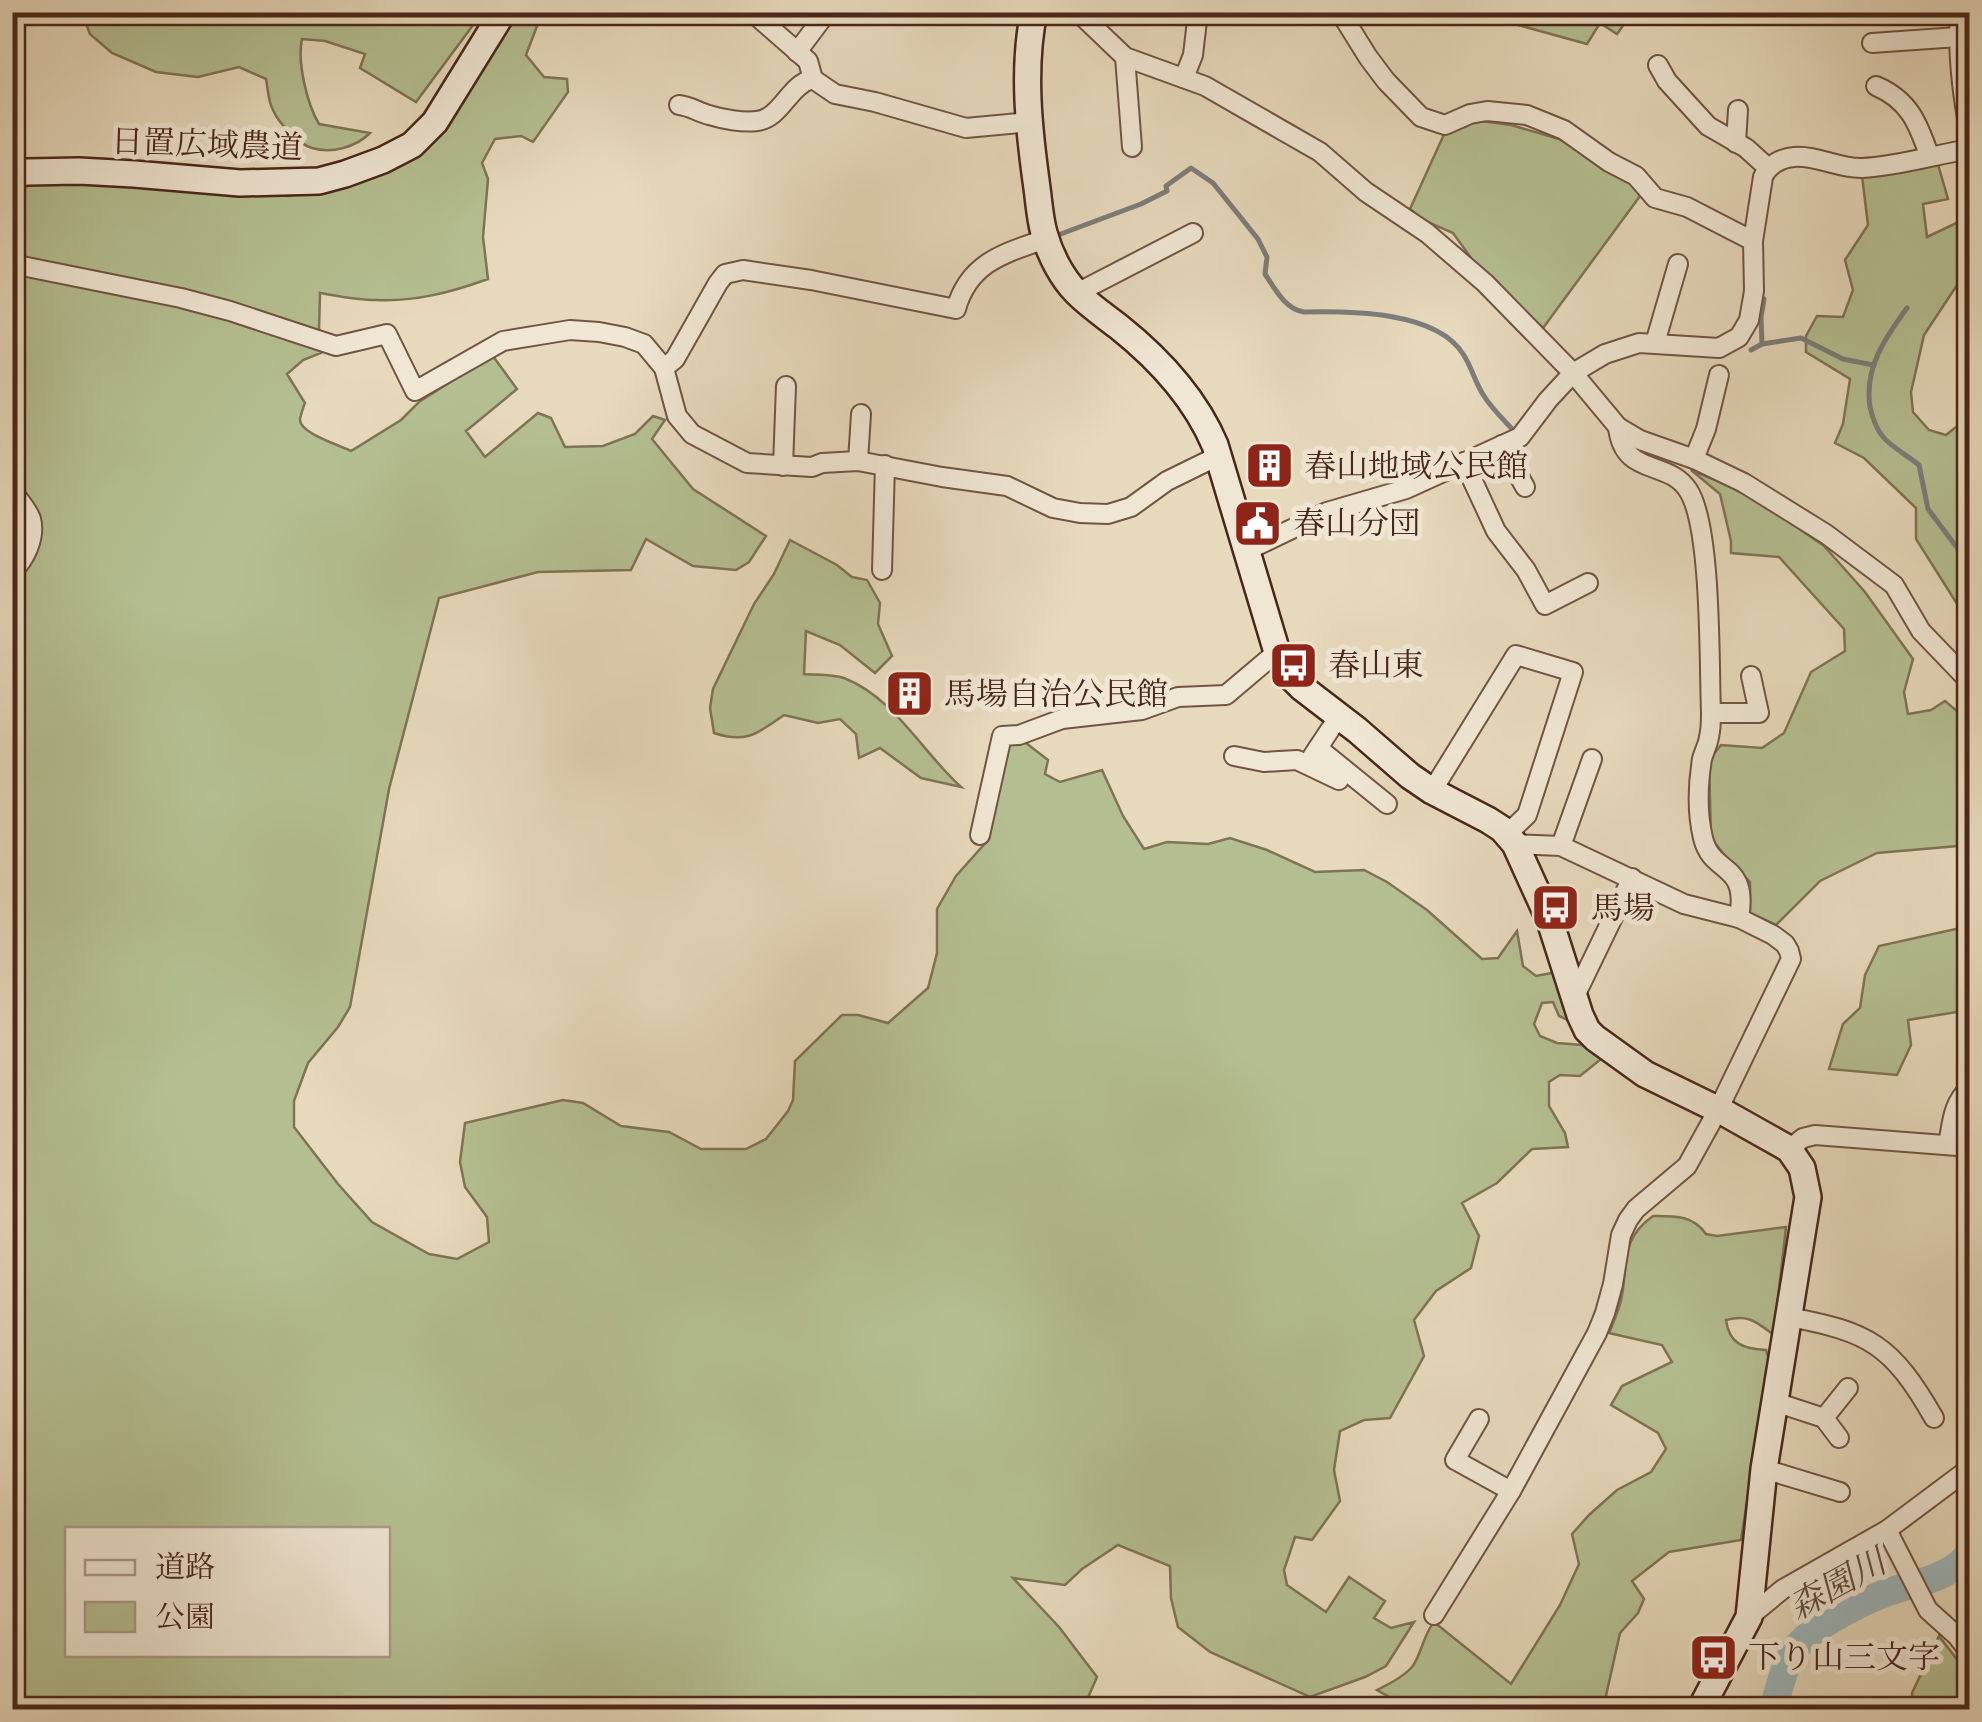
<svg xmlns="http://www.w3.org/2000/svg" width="1982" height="1722" viewBox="0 0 1982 1722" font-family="'Libre Bodoni','Noto Serif JP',serif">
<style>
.green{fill:#b4bf91;stroke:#807356;stroke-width:2.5;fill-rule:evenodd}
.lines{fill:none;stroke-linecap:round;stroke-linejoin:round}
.stream{stroke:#7c7d7c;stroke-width:5}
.river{stroke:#9db7bd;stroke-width:28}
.street-casing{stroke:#725442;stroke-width:22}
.secondary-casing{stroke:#4b271a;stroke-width:30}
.street{stroke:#efe6d3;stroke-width:18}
.secondary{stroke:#efe6d3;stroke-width:25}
.labels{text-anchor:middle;stroke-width:10;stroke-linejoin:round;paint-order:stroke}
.street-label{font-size:32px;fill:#4b271a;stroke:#efe6d3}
.poi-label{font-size:32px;fill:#4b271a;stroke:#efe6d3;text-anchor:start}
.water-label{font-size:35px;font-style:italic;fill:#604b43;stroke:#efe6d3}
</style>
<rect width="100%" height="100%" fill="#e7d9bc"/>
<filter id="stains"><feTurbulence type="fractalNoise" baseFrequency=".002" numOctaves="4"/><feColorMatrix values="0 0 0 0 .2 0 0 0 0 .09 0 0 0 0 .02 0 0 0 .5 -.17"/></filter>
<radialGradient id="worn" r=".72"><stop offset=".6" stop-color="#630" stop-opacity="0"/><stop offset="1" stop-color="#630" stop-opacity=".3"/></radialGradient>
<!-- green -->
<g class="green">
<path d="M82,13V12L482,13L416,102L360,68L365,54L325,41L302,39C297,62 307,104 319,124L370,133C356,147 332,154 312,148C298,144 278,122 273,110C268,101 268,89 266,79L239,67L198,77L156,72L112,53L90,34Z"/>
<path d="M513,13H542L526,55L544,77L567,79L568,92L533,142L521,136L495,139L482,163L488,179L483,237L488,279C452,292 415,302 376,300C358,300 338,296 320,293L319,331L321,353L303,360L287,374L305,403C304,405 300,417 300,420C300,433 339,445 351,451L401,420L419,402L492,355L517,389L466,431L485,457L538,413L551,418L565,447L603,446L635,434L653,416L665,420L652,439L693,489L766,536L749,562L736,570L693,566L646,539L631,570L538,572L439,598L389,789L350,1007L338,1027L308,1063L294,1101V1127L338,1184L372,1222L429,1254L457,1259L489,1242L487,1217L465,1187L460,1162L465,1123L563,1100L583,1103L621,1126L669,1132L701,1149H746L766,1139L788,1111L793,1100L795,1061L842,1015H858L888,1023L928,988L937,953V909L956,876L989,839L1007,740L1026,743L1048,760L1045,774L1060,782L1102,770L1123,816L1144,849L1167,842L1208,844L1230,838L1267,850L1315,872L1364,870L1387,882L1427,910L1482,959L1498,958L1517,931L1523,966L1536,976L1557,972L1570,1021L1559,1016L1553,1002L1542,1003L1534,1024L1540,1036L1557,1043L1582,1045L1601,1059L1580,1076L1560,1075L1549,1082V1106L1565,1133L1568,1147L1532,1149L1497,1183L1462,1203L1479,1236L1471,1268L1436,1291L1414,1320L1424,1356L1390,1418L1364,1420L1340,1431L1334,1470L1340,1501L1312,1540L1295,1537L1284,1570L1287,1585L1326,1612L1349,1577L1385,1601L1374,1618L1391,1628L1414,1622L1386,1666L1365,1677L1310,1697L1210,1652L1178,1627L1171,1598L1170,1566L1118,1545L1082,1569L1065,1585L1013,1578L1059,1627L1097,1677L1083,1709L13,1710V186L59,181L288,196L343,185L384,170ZM68,1530H388V1654H68Z"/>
<polygon points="1494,13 1494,12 1632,13 1617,34 1600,23 1587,44 1500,20 1493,14"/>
<polygon points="1481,121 1511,125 1559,139 1634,181 1640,196 1543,328 1474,262 1453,233 1421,219 1410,209 1446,130"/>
<polygon points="1937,161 1948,199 1923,204 1927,237 1969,217 1969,267 1924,335 1911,392 1913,412 1929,430 1946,435 1966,419 1969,421 1969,623 1916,539 1916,508 1864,458 1835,443 1843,424 1850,379 1806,352 1806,336 1817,316 1843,317 1853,290 1845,260 1868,225 1862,176 1880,176"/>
<polygon points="1691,470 1730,486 1778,514 1824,546 1865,592 1913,659 1904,692 1908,714 1931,710 1945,701 1969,721 1969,845 1877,853 1820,881 1776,925 1750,913 1750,882 1729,861 1711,838 1709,760 1721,745 1762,748 1784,733 1811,672 1845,651 1844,629 1779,557 1731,553 1731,541 1720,494"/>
<path d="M790,540L837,565L852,577L867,580L880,603L878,624L892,656L875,673L840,645L806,631L804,674C816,675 832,674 844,678C895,698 922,752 961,787L921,778L880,748L859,758L856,734L840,719L818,723L784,715C758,733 747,744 714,733L710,708L713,689L754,604L774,574Z"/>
<polygon points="1969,926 1969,1010 1908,1020 1911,1045 1897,1075 1829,1069 1843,1024 1860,1008 1865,975 1879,946"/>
<path d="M1653,1216C1675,1216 1693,1215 1706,1234L1717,1236L1786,1227L1774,1335C1756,1322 1749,1314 1726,1320C1729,1344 1744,1349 1766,1350L1769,1359L1741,1540L1669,1552L1632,1581L1644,1599L1638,1613L1620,1633L1603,1709H1411L1377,1690C1389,1684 1403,1677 1412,1667C1422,1654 1423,1635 1434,1622L1511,1684L1560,1605L1579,1564L1572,1534L1589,1515L1617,1490L1651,1472L1666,1449L1658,1433L1611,1405L1622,1386L1672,1362L1662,1345L1609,1333C1614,1321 1620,1308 1622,1295C1628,1260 1621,1239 1653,1216Z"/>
<polygon points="1939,1636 1969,1675 1969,1709 1913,1709 1912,1693"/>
</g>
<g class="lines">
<!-- stream -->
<g class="stream">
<path d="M1058,235L1141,204L1167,191L1166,186L1191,168L1213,183L1258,239L1267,257L1265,274C1275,289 1285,309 1304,312C1350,311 1436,311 1463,354C1472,367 1475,383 1484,396C1492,409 1504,420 1515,432"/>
<path d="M1907,308C1885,338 1864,368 1870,407C1873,420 1877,432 1887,441C1897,450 1909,457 1919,465L1928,509L1970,565"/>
<polyline points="1762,344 1761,317 1764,299"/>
<polyline points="1751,350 1762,344 1801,338 1843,359 1873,365"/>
</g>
<!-- river -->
<path class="river" d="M1773,1710C1779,1690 1783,1668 1794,1651C1810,1626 1872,1596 1901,1588C1927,1581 1952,1575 1970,1553"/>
<defs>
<g id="street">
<polyline points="752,12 808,61 813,79 835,94 875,102 966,128 1030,122"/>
<polyline points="1078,12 1125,57 1205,86 1320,152 1366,192 1427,233 1485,283 1573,373 1618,427 1640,440 1694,459 1744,483 1826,534 1894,585 1921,631 1970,682"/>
<polyline points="1340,12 1368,57 1386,81 1421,117 1445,125 1470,114 1487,111 1527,115 1564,130 1609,162 1636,176 1655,198 1687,207 1753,241"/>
<path d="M1960,12C1957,54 1962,94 1970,134"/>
<polyline points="1872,43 1958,37"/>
<polyline points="797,52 827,12"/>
<polyline points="1125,57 1132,147"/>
<polyline points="1658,65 1667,81 1708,126 1746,148 1767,167"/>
<polyline points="1184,78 1193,55 1198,12"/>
<path d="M1876,86C1909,100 1918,123 1929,155"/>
<path d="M679,105C690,106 698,112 709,115C722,119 743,123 757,121C782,118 789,84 813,79"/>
<polyline points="1736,143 1738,110"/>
<polyline points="12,264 181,298 230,311 336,346 387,334 415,391 503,341 570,330 599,332 625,337 644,344 664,368 677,416 692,434 747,463 812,467 822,463 858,461 942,477 1007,486 1053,508 1080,513 1108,514 1131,507 1167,481 1218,456"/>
<polyline points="1077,293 1193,233"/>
<polyline points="1655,343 1678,264"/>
<path d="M664,368L675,359L718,283L725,274L743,270L811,280L956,309C969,262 1005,253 1046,239"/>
<path d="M1618,427C1623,477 1668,459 1688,490C1712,526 1709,665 1711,713C1711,721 1711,729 1709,737C1708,745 1704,751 1702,759C1698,784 1697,813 1703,838C1712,876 1749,861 1739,918"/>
<polyline points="1502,445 1525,487"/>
<polyline points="1694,459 1706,429 1719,375"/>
<polyline points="858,461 861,414"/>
<polyline points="1464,462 1496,531 1526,570 1545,605 1588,583"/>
<polyline points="783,466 786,386"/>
<path d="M12,491C18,499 28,510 31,519C36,538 25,559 12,572"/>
<path d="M1246,551L1327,512L1406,489L1520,437L1548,400L1573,373L1605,354L1639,343L1719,348L1739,337L1749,320L1754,291L1753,241L1763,177C1768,165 1781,158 1794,157C1816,155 1840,169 1862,168C1898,166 1934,155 1970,149"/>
<polyline points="882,570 885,465"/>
<polyline points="1711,713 1759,713 1751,676"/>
<polyline points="1318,748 1387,804"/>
<polyline points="1234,756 1264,762 1297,760 1339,780"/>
<polyline points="1312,757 1339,716"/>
<polyline points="1432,791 1516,655 1573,672 1527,815 1506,835"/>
<polyline points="980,835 1002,736 1019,735 1062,719 1142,710 1178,697 1226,695 1277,652"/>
<polyline points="1561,846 1592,759"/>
<polyline points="1575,996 1632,878"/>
<polyline points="1967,1015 1970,1030"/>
<path d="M1948,1145C1952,1124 1952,1103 1970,1088"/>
<polyline points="1789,1149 1803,1138 1815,1135 1970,1147"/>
<path d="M1789,1317C1870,1332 1892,1345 1934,1418"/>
<polyline points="1775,1402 1824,1418 1848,1388"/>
<polyline points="1824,1418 1839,1438"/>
<polyline points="1479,1419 1455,1460 1511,1491"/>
<polyline points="1764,1469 1840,1492"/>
<polyline points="1887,1530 1928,1610 1957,1636 1970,1653"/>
<polyline points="1434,1615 1511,1491 1597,1333 1605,1313 1613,1284 1621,1235 1628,1220 1636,1209 1687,1166 1718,1110 1791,959 1789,951 1785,944 1773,935 1739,918 1684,904 1561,846 1515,844"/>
<polyline points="1749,1617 1783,1589 1887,1530 1970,1468"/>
</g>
<g id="secondary">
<path d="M1034,12C1022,69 1029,131 1037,188C1039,203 1040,219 1044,233C1050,255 1062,278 1077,293C1090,306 1105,316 1119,327C1159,359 1195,398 1215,445L1277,652L1290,676L1301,687L1357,730L1410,776L1432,791L1488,820L1502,829L1515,844L1550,921L1580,1015L1587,1030L1595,1038L1645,1074L1725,1113L1789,1149L1802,1168L1808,1197L1764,1469L1749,1617L1700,1710"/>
<polyline points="12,175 27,172 79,171 134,174 240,183 319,181 345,174 383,160 412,145 435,122 503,12"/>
</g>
</defs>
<!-- street casing -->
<use href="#street" class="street-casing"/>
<!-- secondary casing -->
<use href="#secondary" class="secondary-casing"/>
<!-- street -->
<use href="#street" class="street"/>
<!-- secondary -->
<use href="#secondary" class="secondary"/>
</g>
<!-- icons -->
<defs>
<symbol id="building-square" viewBox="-11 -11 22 22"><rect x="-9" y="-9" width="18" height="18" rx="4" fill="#8f2418" stroke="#efe6d3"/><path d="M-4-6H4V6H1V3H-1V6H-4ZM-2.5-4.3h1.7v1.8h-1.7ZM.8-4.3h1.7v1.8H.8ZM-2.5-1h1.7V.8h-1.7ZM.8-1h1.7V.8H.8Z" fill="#fff"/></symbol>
<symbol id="civic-square" viewBox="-11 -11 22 22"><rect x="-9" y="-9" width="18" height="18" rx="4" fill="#8f2418" stroke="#efe6d3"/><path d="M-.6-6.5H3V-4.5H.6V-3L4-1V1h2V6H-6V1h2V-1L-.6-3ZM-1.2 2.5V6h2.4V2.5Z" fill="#fff"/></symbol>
<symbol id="bus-square" viewBox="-11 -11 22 22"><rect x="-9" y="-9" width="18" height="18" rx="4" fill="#8f2418" stroke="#efe6d3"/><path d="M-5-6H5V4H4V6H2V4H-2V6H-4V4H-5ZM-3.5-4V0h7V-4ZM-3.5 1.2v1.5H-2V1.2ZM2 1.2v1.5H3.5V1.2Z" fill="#fff"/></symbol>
</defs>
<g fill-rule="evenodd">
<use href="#building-square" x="1242" y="438" width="55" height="55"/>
<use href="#civic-square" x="1230" y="496" width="55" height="55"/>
<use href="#bus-square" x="1266" y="638" width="55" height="55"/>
<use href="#building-square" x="882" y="666" width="55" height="55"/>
<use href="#bus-square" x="1528" y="880" width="55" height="55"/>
<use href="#bus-square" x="1686" y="1630" width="55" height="55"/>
</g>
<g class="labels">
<!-- street labels -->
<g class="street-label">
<text transform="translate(207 144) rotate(2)" y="11">日置広域農道</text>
</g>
<!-- poi labels -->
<g class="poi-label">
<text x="1304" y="477">春山地域公民館</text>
<text x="1293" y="534">春山分団</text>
<text x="1328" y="676">春山東</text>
<text x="944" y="705">馬場自治公民館</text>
<text x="1591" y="919">馬場</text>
<text x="1748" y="1668">下り山三文字</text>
</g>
<!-- water labels -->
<g class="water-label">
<text transform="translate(1837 1584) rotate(-29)" y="12">森園川</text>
</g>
</g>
<!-- margin -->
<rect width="1982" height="1722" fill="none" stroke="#e7d9bc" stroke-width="50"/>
<rect x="15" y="15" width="1952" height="1692" fill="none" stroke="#4b271a" stroke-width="5"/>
<rect x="25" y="25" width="1932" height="1672" fill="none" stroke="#4b271a" stroke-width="2.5"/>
<!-- legend -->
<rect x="65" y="1527" width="325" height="130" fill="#efe6d3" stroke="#ad9a89" stroke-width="2.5"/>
<rect x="85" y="1560" width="50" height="15" fill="#efe6d3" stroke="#ad9a89" stroke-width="2.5"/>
<text x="155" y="1577" font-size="30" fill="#4b271a">道路</text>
<rect x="85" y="1602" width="50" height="30" fill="#b4bf91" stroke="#ad9a89" stroke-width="2.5"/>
<text x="155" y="1627" font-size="30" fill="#4b271a">公園</text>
<rect width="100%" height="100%" filter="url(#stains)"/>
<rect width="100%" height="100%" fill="url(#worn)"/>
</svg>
